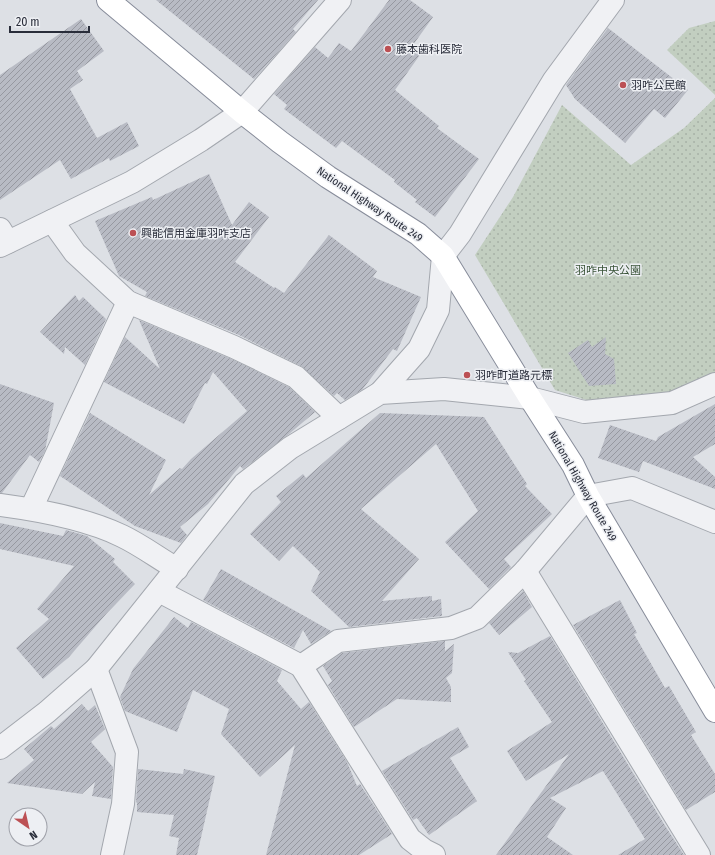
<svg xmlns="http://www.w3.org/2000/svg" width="715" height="855" viewBox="0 0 715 855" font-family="'Fira Sans Condensed','Noto Sans JP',sans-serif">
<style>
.park{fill:url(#park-dots)}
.building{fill:url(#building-hatch)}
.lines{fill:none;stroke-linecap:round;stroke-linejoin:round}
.minor-casing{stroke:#a3a7ae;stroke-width:24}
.tertiary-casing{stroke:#a3a7ae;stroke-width:24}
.trunk-casing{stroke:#878c9a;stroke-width:24}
.minor{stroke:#f0f1f4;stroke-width:22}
.tertiary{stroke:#f0f1f4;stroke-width:22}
.trunk{stroke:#fff;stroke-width:22}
.poi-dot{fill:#bc5054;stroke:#edeff3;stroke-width:1.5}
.labels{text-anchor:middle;stroke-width:3;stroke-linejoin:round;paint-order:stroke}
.poi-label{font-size:11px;fill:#292d3a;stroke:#edeff3;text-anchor:start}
.street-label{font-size:11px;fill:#292d3a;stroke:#edeff3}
.park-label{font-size:11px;fill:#3a5438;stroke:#edeff3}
</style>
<defs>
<pattern id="park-dots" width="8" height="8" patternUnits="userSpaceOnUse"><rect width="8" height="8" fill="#c2cec0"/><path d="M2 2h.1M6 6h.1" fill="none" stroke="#a7b1a6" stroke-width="1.8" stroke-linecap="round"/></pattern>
<pattern id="building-hatch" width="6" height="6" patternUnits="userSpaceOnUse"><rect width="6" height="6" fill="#b8bbc4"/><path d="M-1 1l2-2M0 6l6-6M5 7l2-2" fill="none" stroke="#9698a0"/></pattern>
</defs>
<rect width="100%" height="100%" fill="#dde0e5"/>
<!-- park -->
<g class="park">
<polygon points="715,21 715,95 667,50 689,28"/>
<polygon points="715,98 715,377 674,397 599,404 555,390 475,255 513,197 562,105 631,165 684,128"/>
</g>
<!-- building -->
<g class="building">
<polygon points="156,0 318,0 293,29 296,32 254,79"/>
<polygon points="389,0 410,0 433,17 413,45 422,52 395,90 439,126 437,128 479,159 435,217 415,202 417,200 394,182 395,180 342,141 336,148 284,109 287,105 274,94 315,47 328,58 339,43 351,51"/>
<polygon points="81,19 104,51 77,71 83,80 70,89 97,138 127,122 139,146 110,161 109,158 71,179 60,160 0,200 0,75"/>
<polygon points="608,28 688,90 665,118 654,109 625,143 575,99 566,85"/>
<polygon points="209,174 232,225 249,202 269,217 235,262 274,288 275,287 284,293 329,235 377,271 373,277 421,297 397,351 393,349 362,390 345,400 337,393 334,396 301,366 239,335 145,296 147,292 119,276 95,221 152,197 153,200"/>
<polygon points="75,295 79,301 83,297 106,319 85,365 65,347 64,354 40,332"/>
<polygon points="139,320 229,358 289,387 315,412 289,434 243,469 240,466 208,504 180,527 187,535 181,543 135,526 60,476 90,413 166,460 149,495 180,468 182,469 191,459 247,411 213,372 207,384 205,383 184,424 104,382 125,337 160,369"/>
<polygon points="606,337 605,354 614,359 616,384 589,386 568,353 588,340 592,347"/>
<polygon points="0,384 54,403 45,451 39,462 30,455 2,493 0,493"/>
<polygon points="715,404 715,444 693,457 715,477 715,489 643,461 639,472 598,458 610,425 656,441 658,437"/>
<polygon points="380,413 484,417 527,484 525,486 552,514 504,559 511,567 489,589 445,542 478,511 436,444 361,509 419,559 382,601 432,596 432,601 441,599 442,616 349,627 311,591 320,572 293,546 279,561 250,534 281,502 276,496 303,474 306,478"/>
<polygon points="0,523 63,536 66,530 87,536 115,559 113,562 135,584 107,613 69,657 43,679 16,648 49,619 37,609 74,566 0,549"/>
<polygon points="221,569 251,586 331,631 311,644 303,630 294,648 203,600"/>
<polygon points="523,591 532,607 499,635 489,623"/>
<polygon points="620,600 637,633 634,634 665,688 669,686 696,732 691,735 715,774 715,792 686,810 573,625"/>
<polygon points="174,617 188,628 191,622 282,670 277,681 301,709 309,702 347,762 357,786 360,784 392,834 359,855 266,855 295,745 260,777 221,734 229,709 193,690 177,732 125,711 120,697 133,669"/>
<polygon points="550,636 664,824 684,855 618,855 645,839 603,771 550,798 566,808 547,837 573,855 496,855 569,754 526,781 507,751 552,722 524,681 526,680 508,652 518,653"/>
<polygon points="445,641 445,651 454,644 452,673 446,678 451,687 451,702 397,699 354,727 328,685 332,681 323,666 342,653"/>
<polygon points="82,704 88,711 95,705 105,729 91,742 113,767 111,799 92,796 95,782 82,794 7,783 34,760 24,749 51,726 54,729"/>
<polygon points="458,727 469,747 450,758 477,801 429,835 417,818 413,820 382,771"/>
<polygon points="138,769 183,774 184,769 215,776 197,855 176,855 179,838 169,836 174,815 137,812 137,803 136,802"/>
</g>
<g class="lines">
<defs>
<g id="minor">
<polyline points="242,112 340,0"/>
<polyline points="52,221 75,253 128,302 234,347 296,377 339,418"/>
<polyline points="0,229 8,242"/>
<polyline points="443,256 460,234 554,80 613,0"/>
<polyline points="530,398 584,412 672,403 715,384"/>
<path d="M0,505C38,510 87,519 122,536C141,545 158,558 177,569"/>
<polyline points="31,509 128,302"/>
<polyline points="525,571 699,855"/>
<polyline points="159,591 301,666 410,839 424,850 434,855"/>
<polyline points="301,666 338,641 451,628 477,618 525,571 588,496 632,488 715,522"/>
<polyline points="96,669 127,752 123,804 112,855"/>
</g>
<g id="tertiary">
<polyline points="0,246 132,182 201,140 242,112"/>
<polyline points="380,393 419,349 438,310 443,256"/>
<polyline points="0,748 47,712 96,669 244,484 290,448 380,393 444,389 530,398"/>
</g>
<polyline id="trunk" points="108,0 242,112 280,142 328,177 418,234 443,256 530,398 573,465 588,496 715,711"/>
</defs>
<!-- minor casing -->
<use href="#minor" class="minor-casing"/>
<!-- tertiary casing -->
<use href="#tertiary" class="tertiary-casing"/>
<!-- trunk casing -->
<use href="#trunk" class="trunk-casing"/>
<!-- minor -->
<use href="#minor" class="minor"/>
<!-- tertiary -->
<use href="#tertiary" class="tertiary"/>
<!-- trunk -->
<use href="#trunk" class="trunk"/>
</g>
<!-- markers -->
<g class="poi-dot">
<circle cx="388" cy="49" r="4"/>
<circle cx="623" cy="85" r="4"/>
<circle cx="133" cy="233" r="4"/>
<circle cx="467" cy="375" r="4"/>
</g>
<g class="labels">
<!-- poi labels -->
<g class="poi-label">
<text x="396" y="53">藤本歯科医院</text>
<text x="631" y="89">羽咋公民館</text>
<text x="141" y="237">興能信用金庫羽咋支店</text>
<text x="475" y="379">羽咋町道路元標</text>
</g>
<!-- street labels -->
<g class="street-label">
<text transform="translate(370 204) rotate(34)" y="4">National Highway Route 249</text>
<text transform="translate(583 486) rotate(60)" y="4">National Highway Route 249</text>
</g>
<!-- park labels -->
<g class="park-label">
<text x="608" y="274">羽咋中央公園</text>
</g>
</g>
<!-- north arrow -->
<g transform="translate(28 827) rotate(146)"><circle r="19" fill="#edeff3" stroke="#9fa1a9"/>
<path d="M0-3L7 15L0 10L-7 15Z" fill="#bc5054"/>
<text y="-6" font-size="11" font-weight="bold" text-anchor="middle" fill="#292d3a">N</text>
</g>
<!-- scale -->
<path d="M10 26v6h79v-6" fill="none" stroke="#292d3a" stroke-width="2"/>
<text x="16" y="26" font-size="12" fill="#292d3a" stroke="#edeff3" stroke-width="3" paint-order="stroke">20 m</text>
</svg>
